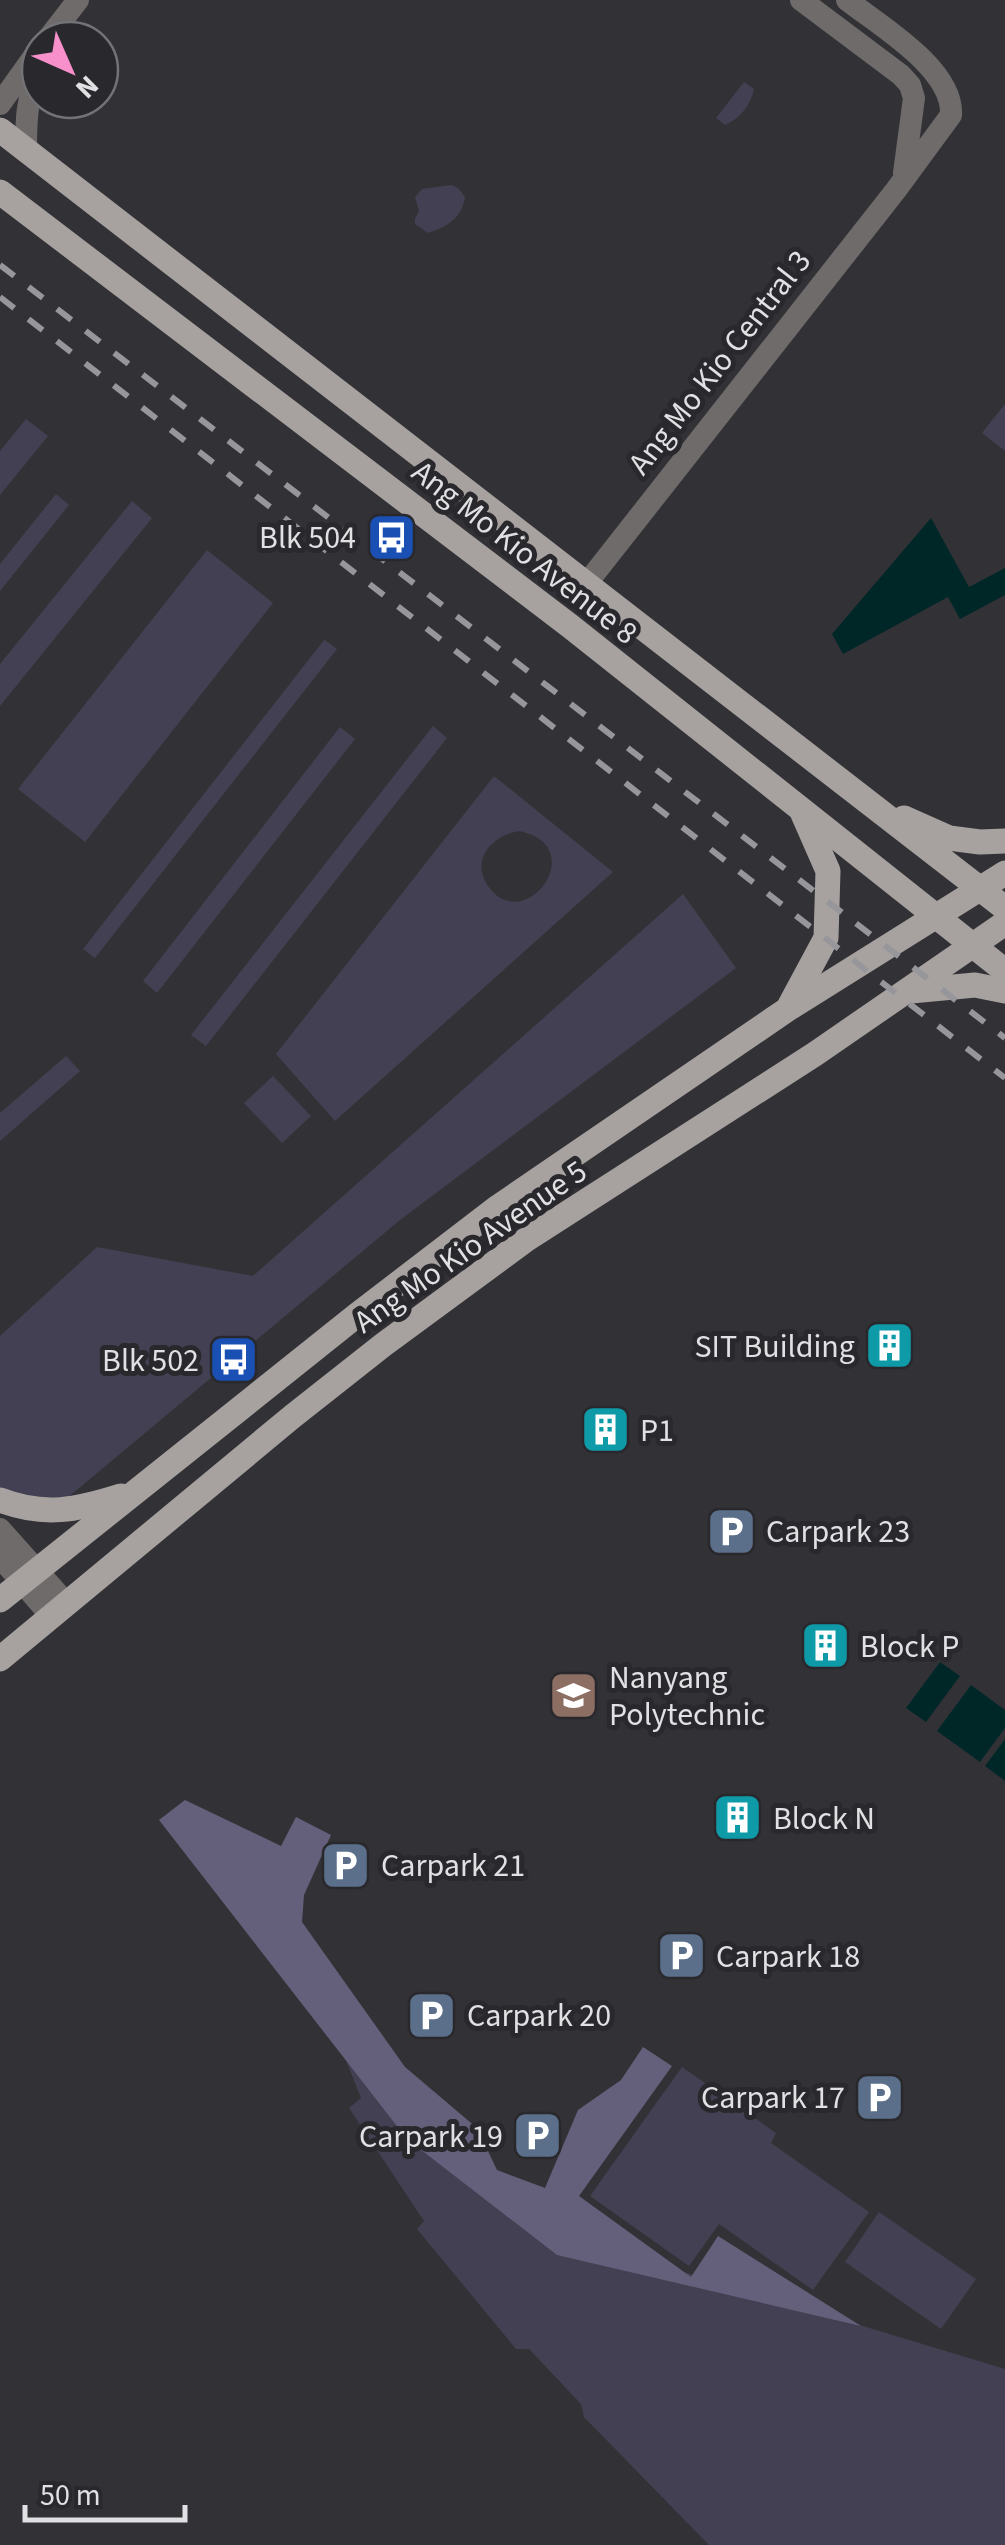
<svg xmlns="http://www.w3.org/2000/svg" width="1005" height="2545" viewBox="0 0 1005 2545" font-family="'Source Sans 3',sans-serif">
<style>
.green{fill:#424052;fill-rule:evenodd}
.forest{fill:#64607b}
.water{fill:#002728}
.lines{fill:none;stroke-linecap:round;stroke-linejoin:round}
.minor{stroke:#6e6b6a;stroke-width:22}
.major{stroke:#a7a2a0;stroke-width:25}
.rail{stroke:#97979b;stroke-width:6;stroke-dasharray:18 18;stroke-linecap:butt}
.labels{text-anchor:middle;stroke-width:10;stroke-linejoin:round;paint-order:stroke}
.street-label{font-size:32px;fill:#e1e1e4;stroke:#29282c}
.poi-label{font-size:32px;fill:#e1e1e4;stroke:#29282c;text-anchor:start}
</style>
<rect width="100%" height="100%" fill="#323236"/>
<!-- green -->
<g class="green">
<path d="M744,82L754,89C751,104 740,119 725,125L716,118Z"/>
<path d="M452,185L459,189L465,197C462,218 447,227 428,233L415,224V219L419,211L415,197L422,189Z"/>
<polygon points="1005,404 1005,451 982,433"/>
<polygon points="26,419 48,436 0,495 0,451"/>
<polygon points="56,494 69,505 0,591 0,564"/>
<polygon points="132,501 152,518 0,706 0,664"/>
<polygon points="207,550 273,603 85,842 18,789"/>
<polygon points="322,638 337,649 95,958 83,949 324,640"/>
<polygon points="433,726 447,738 206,1046 191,1035"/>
<polygon points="340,727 355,739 157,993 143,981"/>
<path d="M494,776L613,872L335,1121L276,1054ZM519,831C593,846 524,938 488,886C470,860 492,835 519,831Z"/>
<polygon points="683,894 736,968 400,1220 60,1504 0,1490 0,1336 97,1247 253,1276"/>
<polygon points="66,1056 80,1071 0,1141 0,1113"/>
<polygon points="273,1076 311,1116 282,1143 244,1103"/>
<polygon points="328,2015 515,2221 1005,2369 1005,2545 709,2545 584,2417 581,2404 529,2349 516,2349 417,2229 424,2221 349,2108 361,2098"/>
<polygon points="682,2067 776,2133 771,2143 869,2212 813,2290 719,2224 689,2266 590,2196"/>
<polygon points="879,2212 976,2279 941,2329 845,2262"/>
</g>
<!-- forest -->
<polygon class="forest" points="185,1800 281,1846 296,1817 331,1835 304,1895 302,1922 405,2067 477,2128 497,2170 545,2188 578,2110 621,2080 643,2047 672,2066 579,2196 691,2277 718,2236 861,2326 557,2255 407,2139 159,1820"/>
<!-- water -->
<g class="water">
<polygon points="931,518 969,587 1005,568 1005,595 960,619 948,597 843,654 832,634"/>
<polygon points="940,1662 960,1676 926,1722 906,1708"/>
<polygon points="971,1685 1005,1710 1005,1728 980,1762 937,1731"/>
<polygon points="1005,1739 1005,1781 985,1766"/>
</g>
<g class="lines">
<!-- minor -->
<g class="minor">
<polyline points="801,0 901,75 910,85 914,98 904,173"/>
<polyline points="47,40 78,0"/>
<polyline points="0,104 40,48"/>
<path d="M26,151C26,123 26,96 40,72"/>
<path d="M587,583L896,190L951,115C954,69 879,25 847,0"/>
<polyline points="0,1529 67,1604"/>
<polyline points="0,1557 52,1617"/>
</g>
<!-- major -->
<g class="major">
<polyline points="0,130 1005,908"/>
<polyline points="0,192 570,626 1005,971"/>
<polyline points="904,818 949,838 980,842 1005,841"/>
<polyline points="911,991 975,985 1005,991"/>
<polyline points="790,1005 826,938 828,871 803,814"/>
<path d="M0,1500C44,1517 77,1510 121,1496"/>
<polyline points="0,1600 357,1315 498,1207 788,1009 1005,873"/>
<polyline points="0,1659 293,1416 383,1345 527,1239 815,1054 1005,923"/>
</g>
<!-- rail -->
<g class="rail">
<polyline points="0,265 1005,1038"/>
<polyline points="0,297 1005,1078"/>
</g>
</g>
<!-- icons -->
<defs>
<symbol id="bus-square" viewBox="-11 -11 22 22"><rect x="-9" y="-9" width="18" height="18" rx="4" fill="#1a4fb4" stroke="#29282c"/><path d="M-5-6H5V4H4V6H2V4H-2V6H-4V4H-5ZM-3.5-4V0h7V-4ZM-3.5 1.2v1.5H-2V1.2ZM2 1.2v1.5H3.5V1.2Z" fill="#fff"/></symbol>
<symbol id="building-square" viewBox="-11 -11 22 22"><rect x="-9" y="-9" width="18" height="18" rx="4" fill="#0f9aa8" stroke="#29282c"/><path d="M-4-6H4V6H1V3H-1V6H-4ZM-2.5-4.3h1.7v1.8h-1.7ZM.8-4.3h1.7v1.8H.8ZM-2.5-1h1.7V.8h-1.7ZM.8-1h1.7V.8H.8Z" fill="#fff"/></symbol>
<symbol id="parking-square" viewBox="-11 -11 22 22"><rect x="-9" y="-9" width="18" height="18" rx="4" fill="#5c6f8a" stroke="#29282c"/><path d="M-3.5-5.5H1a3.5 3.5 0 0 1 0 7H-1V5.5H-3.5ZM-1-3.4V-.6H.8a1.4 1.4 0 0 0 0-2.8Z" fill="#fff"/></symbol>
<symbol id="university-square" viewBox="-11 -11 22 22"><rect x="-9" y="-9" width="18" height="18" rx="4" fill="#8d6e63" stroke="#29282c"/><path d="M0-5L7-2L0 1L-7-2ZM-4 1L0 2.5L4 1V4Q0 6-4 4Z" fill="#fff"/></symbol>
</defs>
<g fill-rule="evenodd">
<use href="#bus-square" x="364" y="510" width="55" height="55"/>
<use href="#building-square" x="862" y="1318" width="55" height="55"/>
<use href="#bus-square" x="206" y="1332" width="55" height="55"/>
<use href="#building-square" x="578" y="1402" width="55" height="55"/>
<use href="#parking-square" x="704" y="1504" width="55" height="55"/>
<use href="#building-square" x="798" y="1618" width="55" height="55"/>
<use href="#university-square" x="546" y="1668" width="55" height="55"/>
<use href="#building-square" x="710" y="1790" width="55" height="55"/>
<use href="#parking-square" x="318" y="1838" width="55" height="55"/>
<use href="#parking-square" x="654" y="1928" width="55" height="55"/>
<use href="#parking-square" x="404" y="1988" width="55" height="55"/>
<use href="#parking-square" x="852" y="2070" width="55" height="55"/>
<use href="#parking-square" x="510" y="2108" width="55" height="55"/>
</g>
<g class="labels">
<!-- street labels -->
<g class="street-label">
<text transform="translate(719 362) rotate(-52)" y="11">Ang Mo Kio Central 3</text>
<text transform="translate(525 552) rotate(38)" y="11">Ang Mo Kio Avenue 8</text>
<text transform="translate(470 1246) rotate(-35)" y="11">Ang Mo Kio Avenue 5</text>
</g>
<!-- poi labels -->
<g class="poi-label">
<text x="356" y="548" text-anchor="end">Blk 504</text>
<text x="855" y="1357" text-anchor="end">SIT Building</text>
<text x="199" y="1371" text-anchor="end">Blk 502</text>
<text x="640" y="1441">P1</text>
<text x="766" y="1542">Carpark 23</text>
<text x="860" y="1657">Block P</text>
<text x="609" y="1688">Nanyang<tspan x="609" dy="37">Polytechnic</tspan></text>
<text x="773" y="1829">Block N</text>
<text x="381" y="1876">Carpark 21</text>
<text x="716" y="1967">Carpark 18</text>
<text x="467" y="2026">Carpark 20</text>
<text x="845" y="2108" text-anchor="end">Carpark 17</text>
<text x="503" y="2147" text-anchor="end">Carpark 19</text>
</g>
</g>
<!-- north arrow -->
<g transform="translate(70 70) rotate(135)"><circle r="48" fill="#29282c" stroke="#737276" stroke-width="2.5"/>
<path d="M0-8L18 38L0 25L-18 38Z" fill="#f890cb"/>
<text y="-15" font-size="28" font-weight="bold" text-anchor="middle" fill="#e1e1e4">N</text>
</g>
<!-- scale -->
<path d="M25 2505v15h160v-15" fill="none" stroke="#e1e1e4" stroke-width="5"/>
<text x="40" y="2505" font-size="30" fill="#e1e1e4" stroke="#29282c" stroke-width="8" paint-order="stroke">50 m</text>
</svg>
